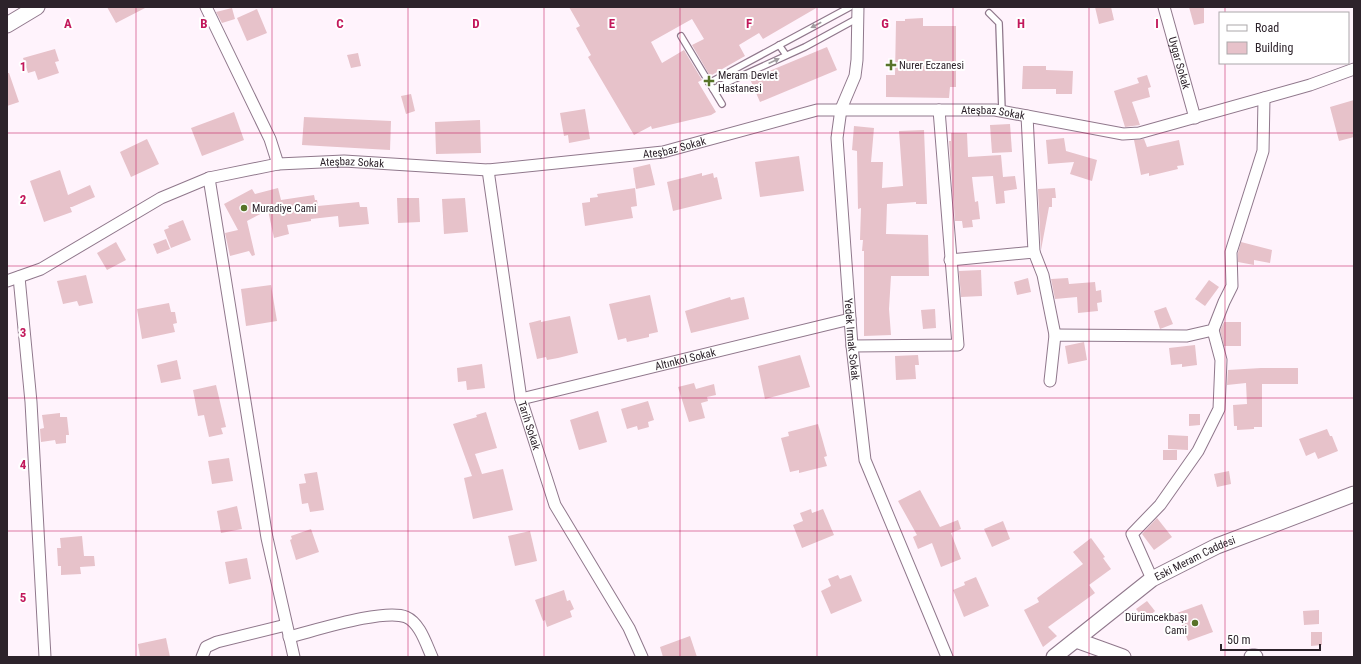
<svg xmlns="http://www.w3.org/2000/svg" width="1361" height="664" viewBox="0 0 1361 664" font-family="'Roboto Condensed',sans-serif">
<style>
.building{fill:#e7c2ca}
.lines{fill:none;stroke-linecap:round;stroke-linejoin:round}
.lane-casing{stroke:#90788c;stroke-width:8}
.street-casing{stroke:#90788c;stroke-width:13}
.secondary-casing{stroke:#90788c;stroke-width:17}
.lane{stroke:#fff;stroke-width:5.5}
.street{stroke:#fff;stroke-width:11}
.secondary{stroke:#fff;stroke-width:15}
.oneway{fill:#a09ca0}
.grid{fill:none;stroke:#c2185b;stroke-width:1;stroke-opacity:0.55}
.poi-dot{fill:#577328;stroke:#fff;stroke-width:1.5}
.labels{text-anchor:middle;stroke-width:4;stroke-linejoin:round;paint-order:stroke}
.street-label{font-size:11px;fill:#2d232b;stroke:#fff}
.poi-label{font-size:11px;fill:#2d232b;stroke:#fff;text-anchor:start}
.grid-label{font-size:13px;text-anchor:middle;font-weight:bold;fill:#c2185b;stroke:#fff;stroke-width:4;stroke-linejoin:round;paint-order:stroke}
</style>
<rect width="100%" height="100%" fill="#fff3fc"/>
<!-- building -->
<g class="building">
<polygon points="107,7 147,7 116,23"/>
<polygon points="569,7 818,7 763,39 759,33 739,45 745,56 710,76 692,45 704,39 692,19 651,42 662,63 684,50 702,80 698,82 716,112 711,115 652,129 651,126 634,135 588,57 591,55 576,28 580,26"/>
<polygon points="1095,7 1111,7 1114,20 1099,24"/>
<polygon points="1189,7 1204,7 1204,23 1194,25"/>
<polygon points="232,8 235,19 222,23 216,12"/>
<polygon points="257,9 267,33 247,41 237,18"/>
<polygon points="923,18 923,26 956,26 956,87 950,87 949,98 886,97 886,75 895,75 896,21 905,21 905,19"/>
<polygon points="827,47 837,70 760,102 750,79"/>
<polygon points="55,49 59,61 55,62 59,73 38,80 35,71 28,73 23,58"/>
<polygon points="358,53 361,66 351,68 347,55"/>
<polygon points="1023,66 1046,66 1046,70 1073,71 1072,94 1056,94 1056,89 1022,89"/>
<polygon points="7,73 9,73 19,102 7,106"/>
<polygon points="1147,75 1151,87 1148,88 1150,97 1132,102 1140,125 1125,127 1114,91 1139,83 1137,78"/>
<polygon points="411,94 415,111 406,114 401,96"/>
<polygon points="1354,100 1354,137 1339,141 1330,107"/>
<polygon points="585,109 590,139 569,143 568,135 564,136 560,113"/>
<polygon points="234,112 244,140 202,156 191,128"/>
<polygon points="304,117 391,121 390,150 302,145"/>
<polygon points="480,120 481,153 436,154 435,122"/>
<polygon points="1010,124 1012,152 992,153 990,125"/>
<polygon points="854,126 874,128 871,162 883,162 882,188 903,186 899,131 924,130 927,204 916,204 916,202 887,204 886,234 928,235 929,276 891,276 889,309 891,335 864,336 864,251 862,251 863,240 860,240 861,208 858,209 857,151 852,150"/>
<polygon points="951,133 967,133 968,157 1001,155 1003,177 1015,176 1017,189 1004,191 1005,203 996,204 993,176 972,177 975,202 978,201 980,219 972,220 973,227 963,228 962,221 955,221 949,141 951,141"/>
<polygon points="1064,138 1066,151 1097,160 1092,181 1070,174 1074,162 1048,164 1046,140"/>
<polygon points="147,139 159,164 131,177 120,152"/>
<polygon points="1144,139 1147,147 1179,140 1184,165 1177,166 1178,169 1149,176 1149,173 1141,175 1134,140"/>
<polygon points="799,156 804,191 760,197 755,162"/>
<polygon points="650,164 655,185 636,189 633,168"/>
<polygon points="60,170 68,195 90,185 95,197 72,207 70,207 72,212 44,222 30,181"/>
<polygon points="702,173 702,176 713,173 714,178 717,177 722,199 673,211 667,182"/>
<polygon points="278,188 281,200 314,195 315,200 317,200 318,206 359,202 360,207 367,207 369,224 339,227 338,216 311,219 311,221 287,225 289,234 274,238 268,210 247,221 255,255 252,256 249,251 230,256 225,233 238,230 224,204 252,189 255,194"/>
<polygon points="635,188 637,206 631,207 633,218 585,226 582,203 590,202 590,198 598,197 597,194"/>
<polygon points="1055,188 1056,198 1052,198 1052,207 1049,207 1041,250 1038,189"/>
<polygon points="397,198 419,198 420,222 398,223"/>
<polygon points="465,198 468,232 444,234 442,199"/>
<polygon points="183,220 191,240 171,248 164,230 169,228 168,226"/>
<polygon points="166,239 170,249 157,254 153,244"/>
<polygon points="116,242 126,260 107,270 97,253"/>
<polygon points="1241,242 1272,250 1270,263 1254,260 1254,265 1238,262 1238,253"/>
<polygon points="981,270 982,296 961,297 959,271"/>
<polygon points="86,275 93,303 79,306 77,301 63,304 57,281"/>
<polygon points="1028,278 1031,292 1017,295 1014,282"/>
<polygon points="1068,278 1069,284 1095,282 1096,291 1101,290 1102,302 1097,303 1098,311 1078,313 1077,297 1055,299 1051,279"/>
<polygon points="1209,280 1219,287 1205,306 1195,299"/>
<polygon points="271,285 277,321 246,326 241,289"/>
<polygon points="650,295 658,332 649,334 649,337 627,342 626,338 618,340 609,304"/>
<polygon points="730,297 731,300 744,297 749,319 691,333 685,311"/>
<polygon points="169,303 171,312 175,312 177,323 173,324 175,332 142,339 137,309"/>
<polygon points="1166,307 1173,324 1160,329 1154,311"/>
<polygon points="935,309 936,328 923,329 921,310"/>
<polygon points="570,316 578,353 558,358 547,360 546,357 537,359 529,323 541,320 541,322"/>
<polygon points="1224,322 1241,322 1241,346 1224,346 1220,330"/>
<polygon points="1084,342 1087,360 1068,364 1065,346"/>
<polygon points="1195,345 1197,365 1182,367 1182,364 1171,365 1169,348"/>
<polygon points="800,355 810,387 765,399 758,366"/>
<polygon points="918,355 919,365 915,365 916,379 896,380 895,356"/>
<polygon points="177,360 181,379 161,383 157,365"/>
<polygon points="482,364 485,388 467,390 466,381 458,382 457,368"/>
<polygon points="1261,368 1298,368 1298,384 1262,384 1262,427 1254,427 1254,429 1237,430 1237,426 1234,426 1233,405 1247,404 1246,383 1227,385 1228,370"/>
<polygon points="694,383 696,389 714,384 716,395 707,397 708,401 701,403 705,418 689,422 678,387"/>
<polygon points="216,385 226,427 221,428 223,434 209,437 204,415 198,416 193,390"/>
<polygon points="648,401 654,420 648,422 649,427 638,430 637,426 627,429 621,409"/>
<polygon points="598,411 607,442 579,450 570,420"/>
<polygon points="486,412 497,448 475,454 482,474 503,469 513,510 473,519 464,478 472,476 453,424 477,417 476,415"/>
<polygon points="60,413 60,417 67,417 69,435 66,435 66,443 56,444 55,440 41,442 40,429 44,428 42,415"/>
<polygon points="1189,414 1200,414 1200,425 1189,426"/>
<polygon points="818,424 827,456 824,457 827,466 799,473 799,470 790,472 781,438 789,436 788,432"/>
<polygon points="1327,429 1330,436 1332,436 1338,451 1318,459 1315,452 1306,456 1299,439"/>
<polygon points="1168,435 1188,436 1188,450 1168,449"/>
<rect x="1163" y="450" width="14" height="10"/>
<polygon points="229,458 233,481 212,484 208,461"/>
<polygon points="1229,471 1231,484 1217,487 1214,474"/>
<polygon points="317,472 324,510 310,512 308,503 302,504 299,484 306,483 304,474"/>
<polygon points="920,490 940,527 958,520 961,529 951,533 961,559 941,567 932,543 918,549 913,537 917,535 898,501"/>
<polygon points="237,506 242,529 221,533 217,511"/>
<polygon points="811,509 812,513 823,509 834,535 802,548 793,525 803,521 800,513"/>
<polygon points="1157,518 1172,537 1154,550 1142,534"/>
<polygon points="1003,521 1010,539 992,547 984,529"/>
<polygon points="311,529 319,552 296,560 290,540 292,539 291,536"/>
<polygon points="530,531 537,561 515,566 508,536"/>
<polygon points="82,536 84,556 94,556 95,566 80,567 81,574 61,575 61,566 58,566 57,548 61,548 60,538"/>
<polygon points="1091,538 1105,557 1103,558 1111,569 1089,585 1095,593 1048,627 1057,636 1043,647 1024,610 1039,602 1037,598 1083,564 1073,552"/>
<polygon points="247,558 251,579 229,584 225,562"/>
<polygon points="838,575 840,579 851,575 862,601 831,614 821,591 831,586 828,579"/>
<polygon points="976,577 989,606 964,617 953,590 965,585 964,582"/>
<polygon points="564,590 567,601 570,600 574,609 570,611 572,617 547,627 545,620 543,621 535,600"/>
<polygon points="1147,601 1155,611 1145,620 1136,609"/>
<polygon points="1202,604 1213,632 1188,641 1177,613"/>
<polygon points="1319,610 1319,624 1304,625 1303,611"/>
<polygon points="1311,632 1322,632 1322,645 1311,646"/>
<polygon points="690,636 697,657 663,657 660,647"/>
<polygon points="166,638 170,657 140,657 138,644"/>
</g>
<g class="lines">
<defs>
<g id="lane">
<polyline points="989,13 999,23 1002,111"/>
<polyline points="681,36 722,104"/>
<polyline points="779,45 786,55"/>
<polyline points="709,83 850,7"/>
<polyline points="713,89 805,47 858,18"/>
</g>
<g id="street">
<polyline points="206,7 270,139 278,164"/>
<path id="s1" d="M858,7L857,60L855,76L841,109L837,138L852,346L865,460L947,657"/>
<path id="s2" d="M1164,7L1195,118"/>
<path id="s3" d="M488,170L521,399L555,505L629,628L642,657"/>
<polyline points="209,178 267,538 294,657"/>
<polyline points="1034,252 1043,275 1055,335"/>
<polyline points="950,260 1034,252 1027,116"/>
<polyline points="19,277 31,402 45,657"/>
<path id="s4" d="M7,281L41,269L161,198L209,178L278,164L344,161L488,170L663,152L817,110H995L1123,134L1139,133L1310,85L1354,69"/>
<polyline points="852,346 958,345 939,110"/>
<polyline points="1050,381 1055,335 1187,336 1213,330 1224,302 1232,286 1231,252 1263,151 1264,98"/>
<path id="s5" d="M521,399L850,319"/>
<polyline points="1152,579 1132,534 1160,505 1198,451 1219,409 1221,360 1213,330"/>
<path d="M289,637C314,631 384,608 406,617C420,623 426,644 432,657"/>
<polyline points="202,657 206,647 217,642 286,625"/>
</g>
<g id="secondary">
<polyline points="7,25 37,7"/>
<polyline points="1076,640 1123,657"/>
<path id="s6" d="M1054,657L1152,579L1217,546L1354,494"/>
<polyline points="1252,657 1255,657"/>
</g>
</defs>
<!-- lane casing -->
<use href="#lane" class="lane-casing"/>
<!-- street casing -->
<use href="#street" class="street-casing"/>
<!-- secondary casing -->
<use href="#secondary" class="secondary-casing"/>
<!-- lane -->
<use href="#lane" class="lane"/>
<!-- street -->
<use href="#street" class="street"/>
<!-- secondary -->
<use href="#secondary" class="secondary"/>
</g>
<!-- one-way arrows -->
<defs><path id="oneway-solid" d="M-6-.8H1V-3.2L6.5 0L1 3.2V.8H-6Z"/></defs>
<g class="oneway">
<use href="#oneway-solid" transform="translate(816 25) rotate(152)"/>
<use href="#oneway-solid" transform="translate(774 61) rotate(-25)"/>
</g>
<!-- grid -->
<path class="grid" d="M136,7V657M272,7V657M408,7V657M544,7V657M680,7V657M817,7V657M953,7V657M1089,7V657M1225,7V13M1225,63V657M7,133H1354M7,266H1354M7,398H1354M7,531H1354"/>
<!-- markers -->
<g class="poi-dot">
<path d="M889 59h4v4h4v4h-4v4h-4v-4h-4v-4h4z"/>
<path d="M707 75h4v4h4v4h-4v4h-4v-4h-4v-4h4z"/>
<circle cx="244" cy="208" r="4"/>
<circle cx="1195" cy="623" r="4"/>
</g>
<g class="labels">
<!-- street labels -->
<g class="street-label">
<text dy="4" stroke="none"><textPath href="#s2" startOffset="58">Uygar Sokak</textPath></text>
<text dy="4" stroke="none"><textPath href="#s4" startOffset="1020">Ateşbaz Sokak</textPath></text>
<text dy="4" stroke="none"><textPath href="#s4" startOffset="696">Ateşbaz Sokak</textPath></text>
<text dy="4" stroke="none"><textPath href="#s4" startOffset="372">Ateşbaz Sokak</textPath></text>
<text dy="4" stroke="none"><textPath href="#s1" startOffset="336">Yedek Irmak Sokak</textPath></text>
<text dy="4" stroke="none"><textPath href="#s5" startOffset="169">Altınkol Sokak</textPath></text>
<text dy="4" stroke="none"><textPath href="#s3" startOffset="259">Tarih Sokak</textPath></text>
<text dy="4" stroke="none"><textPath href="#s6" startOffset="173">Eski Meram Caddesi</textPath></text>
</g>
<!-- poi labels -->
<g class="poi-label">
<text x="899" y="69">Nurer Eczanesi</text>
<text x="718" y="79">Meram Devlet<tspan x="718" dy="13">Hastanesi</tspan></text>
<text x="252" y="212">Muradiye Cami</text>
<text x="1187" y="621" text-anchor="end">Dürümcekbaşı<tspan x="1187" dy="13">Cami</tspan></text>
</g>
</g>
<g class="grid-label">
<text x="68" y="28">A</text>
<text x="204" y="28">B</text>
<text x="340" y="28">C</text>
<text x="476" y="28">D</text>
<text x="612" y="28">E</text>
<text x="749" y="28">F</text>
<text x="885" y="28">G</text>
<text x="1021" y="28">H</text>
<text x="1157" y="28">I</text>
<text x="23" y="71">1</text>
<text x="23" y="204">2</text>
<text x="23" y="337">3</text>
<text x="23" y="469">4</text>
<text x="23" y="602">5</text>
</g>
<!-- border -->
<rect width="1361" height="664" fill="none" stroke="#2d232b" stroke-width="16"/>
<!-- legend -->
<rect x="1219" y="12" width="130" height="52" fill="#ffffff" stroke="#aba7aa"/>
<rect x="1227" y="25" width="20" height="6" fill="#ffffff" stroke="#aba7aa"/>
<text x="1255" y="32" font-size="12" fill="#2d232b">Road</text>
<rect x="1227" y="42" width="20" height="12" fill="#e7c2ca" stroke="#aba7aa"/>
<text x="1255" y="52" font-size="12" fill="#2d232b">Building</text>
<!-- scale -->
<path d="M1221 644v6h99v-6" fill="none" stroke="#2d232b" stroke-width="2"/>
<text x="1227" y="644" font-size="12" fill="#2d232b" stroke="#ffffff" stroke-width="3" paint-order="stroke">50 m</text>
</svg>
